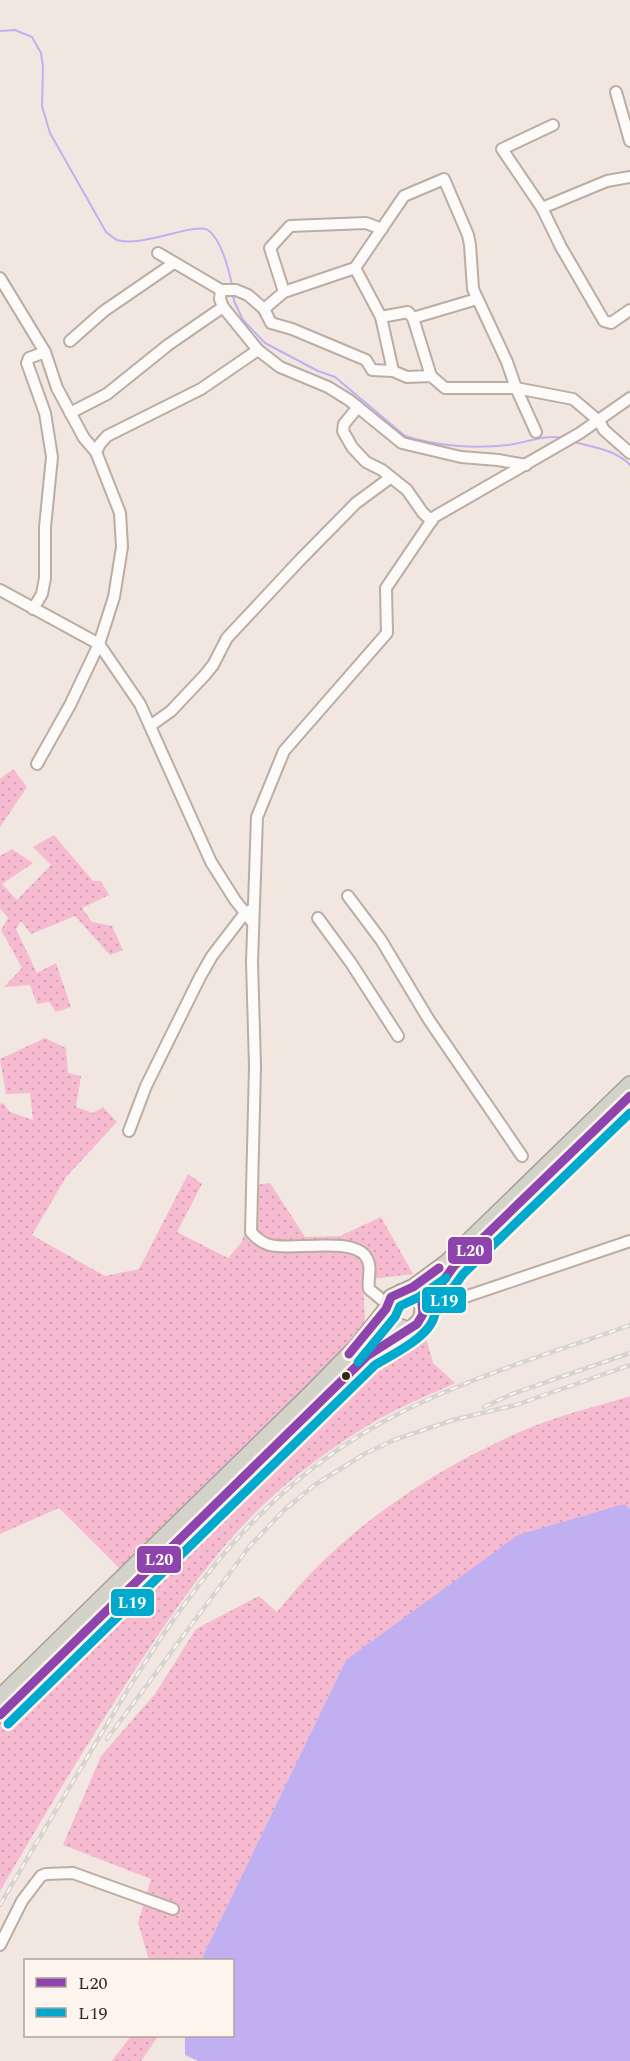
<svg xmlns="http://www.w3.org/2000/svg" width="630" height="2061" viewBox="0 0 630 2061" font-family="Spectral,serif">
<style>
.green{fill:url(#green-dots)}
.water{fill:#c0b0f1}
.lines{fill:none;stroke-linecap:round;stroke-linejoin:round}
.stream{stroke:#c0b0f1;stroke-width:2}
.minor-casing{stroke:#baada4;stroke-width:14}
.highway-casing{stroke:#a6a094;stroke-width:18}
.minor{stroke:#fdfbfa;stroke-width:10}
.highway{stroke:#d4d3ca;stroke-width:15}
.rail-casing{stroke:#d7d3d1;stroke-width:4.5}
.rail{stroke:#fef4ee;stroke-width:2;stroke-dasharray:7;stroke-linecap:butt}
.bus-1-casing{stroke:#fef4ee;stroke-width:14}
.bus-2-casing{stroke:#fef4ee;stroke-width:14}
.bus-1{stroke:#8e44ad;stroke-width:9}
.bus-2{stroke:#00a9ce;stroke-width:9}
.bus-dot{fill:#38261b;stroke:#fef4ee;stroke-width:2}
.line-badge{stroke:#fef4ee;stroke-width:2}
.badge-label{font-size:16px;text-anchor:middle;font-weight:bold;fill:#fff}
</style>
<defs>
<pattern id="green-dots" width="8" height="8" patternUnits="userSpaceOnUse" patternTransform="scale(1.5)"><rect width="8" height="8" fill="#f6bad1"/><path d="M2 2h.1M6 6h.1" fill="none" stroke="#d4a0b3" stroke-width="1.8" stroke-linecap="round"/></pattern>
</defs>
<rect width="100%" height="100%" fill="#f2e7e0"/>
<!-- green -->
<g class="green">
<polygon points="13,769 27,787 0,827 0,779"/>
<polygon points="54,835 93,881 101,881 109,895 82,908 92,922 112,926 123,950 110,955 75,916 31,934 21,921 16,929 37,973 56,963 71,1007 56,1012 49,1002 37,1004 30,985 4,987 22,968 1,930 8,918 0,908 0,856 12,849 33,863 2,884 17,900 51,865 33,847"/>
<polygon points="45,1038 66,1048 68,1073 81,1076 76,1107 93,1113 103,1107 117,1122 66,1177 32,1235 105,1276 139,1269 188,1174 202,1184 177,1232 228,1258 242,1242 256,1185 270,1183 305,1237 340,1236 381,1217 413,1274 363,1280 365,1323 328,1368 122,1571 59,1508 0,1534 0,1104 3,1103 10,1112 33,1120 30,1093 6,1094 0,1059"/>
<path d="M424,1330L433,1363L455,1383C429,1395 402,1406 377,1420C336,1444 287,1480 254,1514C206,1562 170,1617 133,1673C87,1744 43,1817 0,1891V1721L347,1377L396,1341Z"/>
<path d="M630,1396V1509L623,1504L346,1660L201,1960H149L138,1923L151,1879L63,1845L101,1756L155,1694L196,1629L259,1596L277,1612C343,1528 437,1466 534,1426C565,1414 598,1406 630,1396Z"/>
<polygon points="131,2036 158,2036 141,2061 112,2061"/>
</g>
<!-- water -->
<polygon class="water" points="624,1504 630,1509 630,2061 198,2061 185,2055 185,2036 232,2036 232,1960 201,1960 346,1660 518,1535"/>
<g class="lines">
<!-- stream -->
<g class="stream">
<path d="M0,31L15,30L32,37L41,53L43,67L42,106L50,133L106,232C109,234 113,238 117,240C141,248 195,222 208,230C221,239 229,270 232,285"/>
<path d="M233,294L234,301L243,320L265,343L318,371L335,377L405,436C436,446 475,449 508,445C525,443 546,434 563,438"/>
<path d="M574,442C593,447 616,450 630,465"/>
</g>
<defs>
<g id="minor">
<polyline points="616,92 630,141"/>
<polyline points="553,125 502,149 542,208 561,247 604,321 611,323 630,310"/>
<polyline points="542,208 607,181 630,177"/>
<polyline points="382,229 366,223 290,226 270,248 284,292 355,268 381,317 393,371"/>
<polyline points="158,253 221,290 236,290 248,295 264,309"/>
<polyline points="355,268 404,196 444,179 468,235 470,245 473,289 507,362 516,388 536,432"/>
<polyline points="0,278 45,352 57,388 84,438 96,452 120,513 122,547 114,597 99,644 70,705 37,764"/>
<polyline points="221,290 220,299 223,307 258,350"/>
<polyline points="284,292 264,309 271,323 292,329 366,360 372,370 393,371 407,377 431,376 445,388 516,388 573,399 599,421 604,430 630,453"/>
<polyline points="381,317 408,312 413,318 431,376"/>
<polyline points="413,318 477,299"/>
<polyline points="70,341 104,311 174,263"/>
<polyline points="358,407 344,424 343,431 352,447 366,462 382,470 407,490 423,513 432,521"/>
<polyline points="70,413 107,394 168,345 223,307"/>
<polyline points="96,452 100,444 107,436 201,389 258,350 280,367 328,387 349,400 402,443 461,457 498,460 526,465"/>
<polyline points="0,590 99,644 140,704 211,862 235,900 253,923"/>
<polyline points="33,609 42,594 45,578 45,527 52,457 45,413 27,363 29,358 45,352"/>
<polyline points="150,726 171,711 204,676 213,665 227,638 299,561 356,503 390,478"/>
<polyline points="348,896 381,940 429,1020 522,1156"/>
<polyline points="318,918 351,963 398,1036"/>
<polyline points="129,1131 146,1086 200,977 212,956 245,913 251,910"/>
<path d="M387,1304L369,1289C367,1279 373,1267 366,1257C353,1236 291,1251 270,1245C262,1243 256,1238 251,1232L255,1066L252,962L257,817L284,751L387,633L386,588L434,517L580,433L630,398"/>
<polyline points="423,1314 453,1301 630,1241"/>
<polyline points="0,1945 22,1901 41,1876 46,1874 73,1873 173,1909"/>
</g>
<g id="highway">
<polyline points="422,1304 430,1298 461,1260"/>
<polyline points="407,1329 394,1325 388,1318 386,1309 391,1297 413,1287 447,1262 630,1084"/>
<polyline points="0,1697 311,1393 358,1345 386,1309"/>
<polyline points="0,1715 367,1356 413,1327 421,1319 423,1307 418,1298 411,1293 401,1292"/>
</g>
</defs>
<!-- minor casing -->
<use href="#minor" class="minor-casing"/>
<!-- highway casing -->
<use href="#highway" class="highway-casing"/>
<!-- minor -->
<use href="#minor" class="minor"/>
<!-- highway -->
<use href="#highway" class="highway"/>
<defs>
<g id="rail">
<polyline points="484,1407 512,1394 630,1353"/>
<polyline points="107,1739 249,1547 284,1510 316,1484 366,1453 394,1440 453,1420 516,1405 630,1365"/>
<path d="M0,1905C32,1850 65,1795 97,1741C173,1613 247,1497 381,1423C458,1380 547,1355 630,1325"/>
</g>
</defs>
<!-- rail casing -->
<use href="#rail" class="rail-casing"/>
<!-- rail -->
<use href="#rail" class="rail"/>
<defs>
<g id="bus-1">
<polyline points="349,1354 386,1309 391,1297 413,1287 439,1268"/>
<polyline points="0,1715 367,1356 417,1324 423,1314 422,1304 433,1295 454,1266 630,1096"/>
</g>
<g id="bus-2">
<polyline points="358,1362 395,1317 400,1306 419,1297 446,1278"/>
<path d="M8,1724L375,1365C393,1354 437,1334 435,1309L442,1303L463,1274L630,1113"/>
</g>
</defs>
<!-- bus-1 casing -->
<use href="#bus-1" class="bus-1-casing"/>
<!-- bus-2 casing -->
<use href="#bus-2" class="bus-2-casing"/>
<!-- bus-1 -->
<use href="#bus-1" class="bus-1"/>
<!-- bus-2 -->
<use href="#bus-2" class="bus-2"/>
</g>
<!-- markers -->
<circle class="bus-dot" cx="346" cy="1376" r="5"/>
<g class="line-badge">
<rect x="447" y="1236" width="46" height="29" rx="6" fill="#8e44ad"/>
<rect x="421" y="1286" width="46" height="28" rx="6" fill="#00a9ce"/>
<rect x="136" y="1545" width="46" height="29" rx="6" fill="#8e44ad"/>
<rect x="110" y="1588" width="45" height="29" rx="6" fill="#00a9ce"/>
</g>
<g class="badge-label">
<text x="470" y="1256">L20</text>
<text x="444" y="1306">L19</text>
<text x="159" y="1565">L20</text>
<text x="132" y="1608">L19</text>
</g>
<!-- legend -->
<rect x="24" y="1959" width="210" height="78" fill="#fef4ee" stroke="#afa29a" stroke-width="1.5"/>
<rect x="36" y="1978" width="30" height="9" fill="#8e44ad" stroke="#afa29a" stroke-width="1.5"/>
<text x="78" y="1989" font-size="18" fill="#38261b">L20</text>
<rect x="36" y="2008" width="30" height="9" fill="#00a9ce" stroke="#afa29a" stroke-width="1.5"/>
<text x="78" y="2019" font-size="18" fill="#38261b">L19</text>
</svg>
